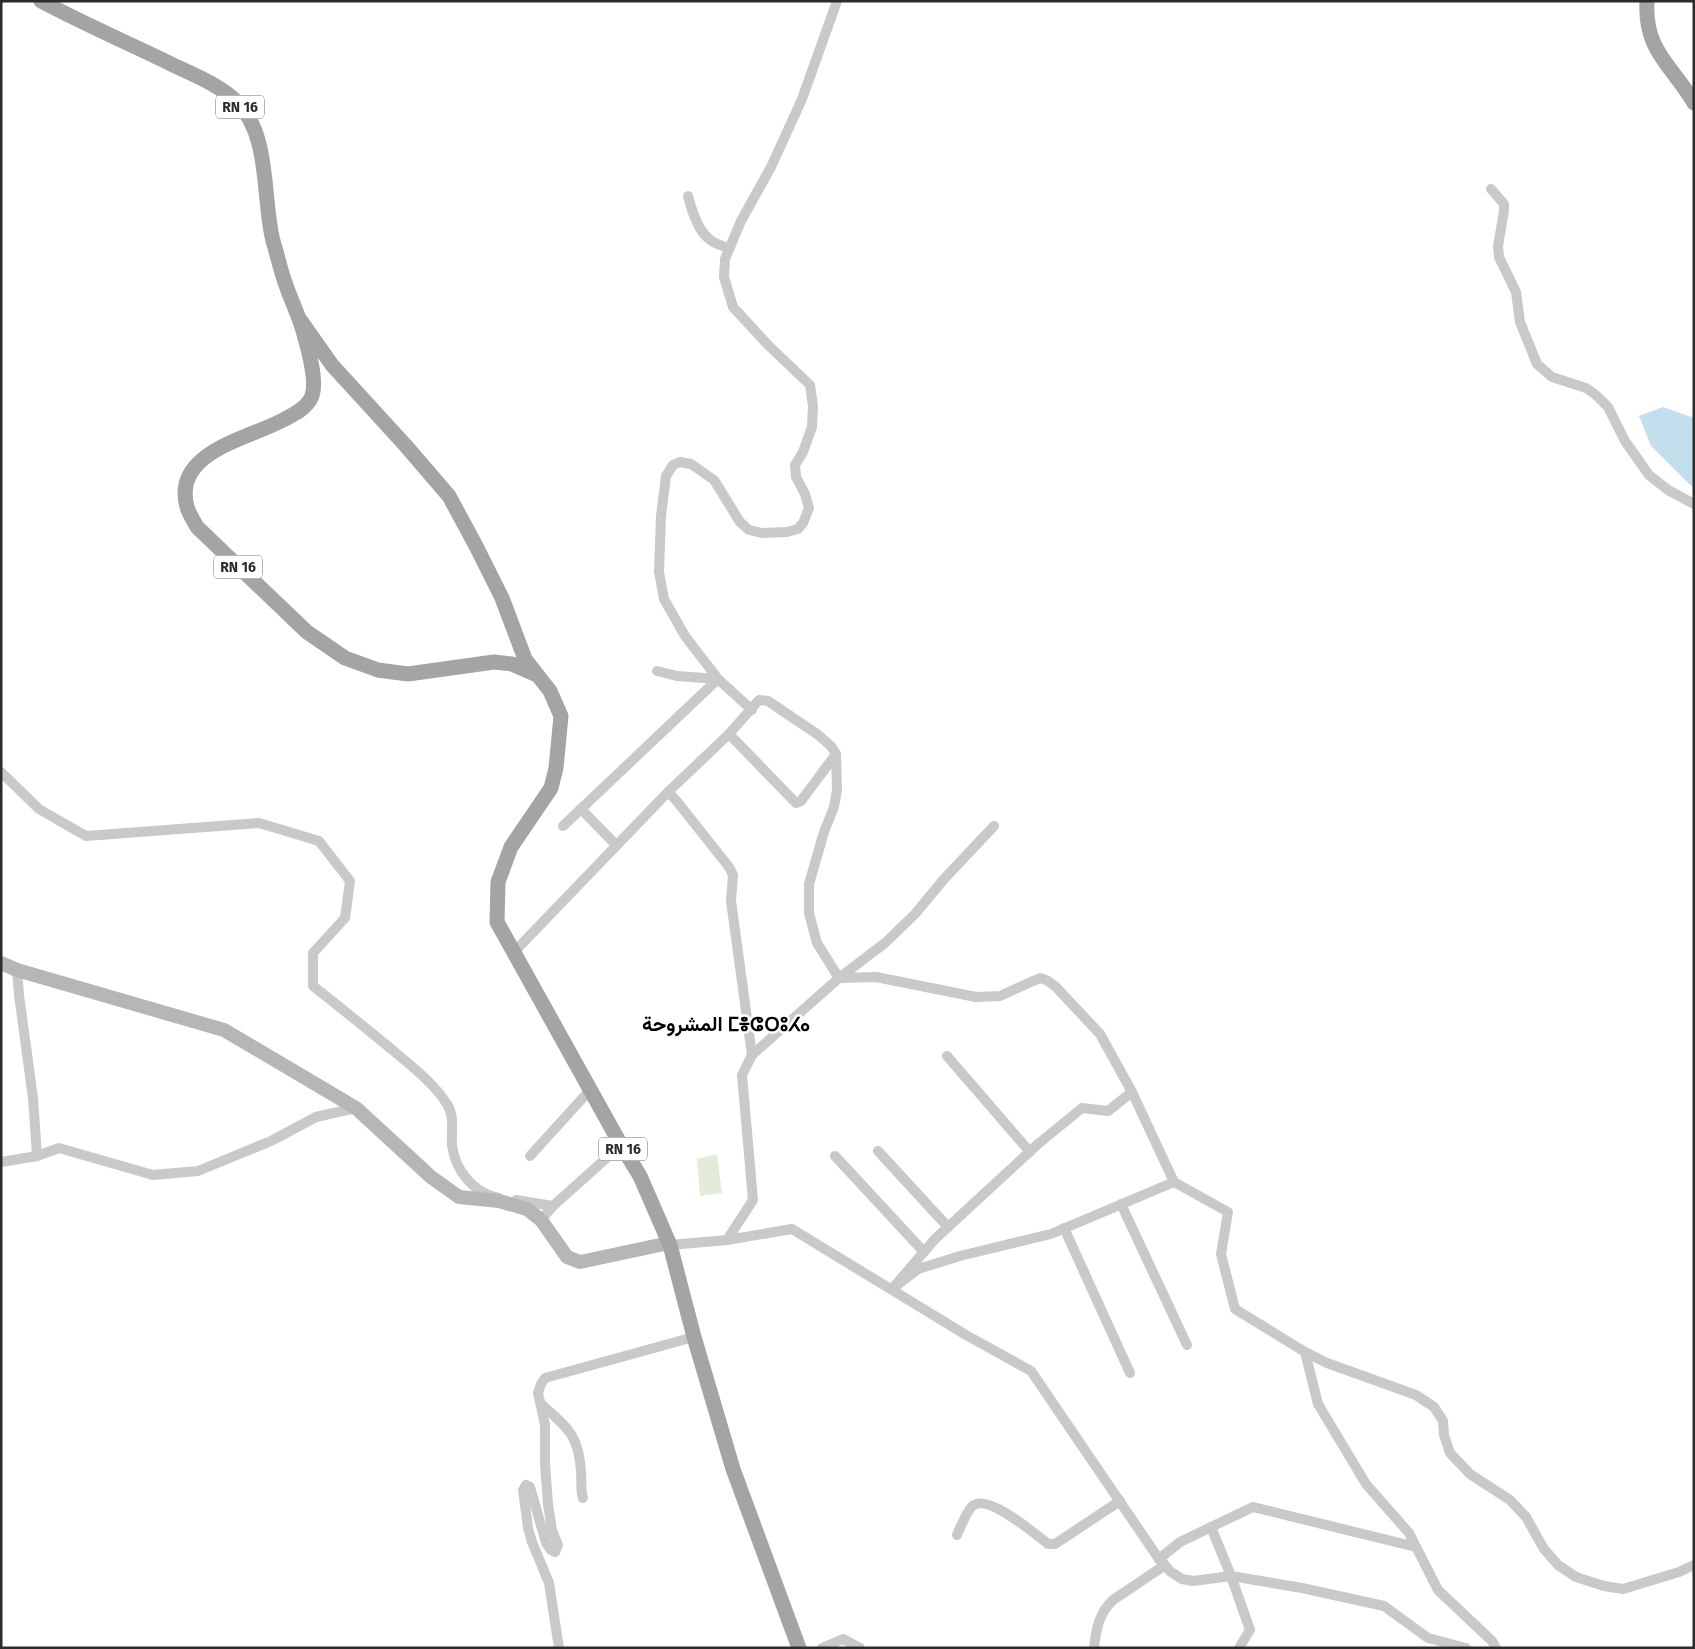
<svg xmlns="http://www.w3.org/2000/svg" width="1695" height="1649" viewBox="0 0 1695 1649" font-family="'Fira Sans',Vazirmatn,'Noto Sans Tifinagh',sans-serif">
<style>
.pitch{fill:#e4ebd8}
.water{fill:#c3dfed}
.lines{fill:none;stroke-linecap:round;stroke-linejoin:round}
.minor{stroke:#c9c9c9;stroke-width:10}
.secondary{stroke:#b6b6b6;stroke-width:14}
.primary{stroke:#a4a4a4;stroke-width:15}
.labels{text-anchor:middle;stroke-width:5;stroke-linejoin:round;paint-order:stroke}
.shield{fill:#fff;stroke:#6b6b6b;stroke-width:1}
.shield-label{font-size:14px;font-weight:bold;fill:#2c2c2c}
.district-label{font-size:20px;font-weight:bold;fill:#000;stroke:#fff}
</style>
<rect width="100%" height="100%" fill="#fff"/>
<!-- pitch -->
<polygon class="pitch" points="717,1154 722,1193 700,1196 697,1159"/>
<!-- water -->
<polygon class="water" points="1663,407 1694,418 1694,487 1689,484 1651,446 1639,416"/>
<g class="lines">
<!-- minor -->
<g class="minor">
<polyline points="1491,189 1504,204 1504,211 1498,246 1499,257 1516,292 1520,322 1537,364 1552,377 1586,388 1596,395 1608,407 1625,441 1649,475 1668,490 1694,504"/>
<path d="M688,196C691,208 698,230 708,238C714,244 722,246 729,248"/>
<polyline points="657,671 677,676 718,679"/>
<polyline points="752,710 718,679 685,636 664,599 659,572 661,516 666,476 673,465 680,462 691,464 714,480 740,522 749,530 762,533 787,532 798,529 803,523 809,508 805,494 796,477 795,465 803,452 812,427 813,406 810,385 768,345 733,307 724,277 725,259 741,221 771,167 802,99 837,1"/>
<polyline points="729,734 796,803 801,801 836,754"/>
<path d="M1,772L39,809L86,836L259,823L319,841L350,881L345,918L313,953V986C339,1006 364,1027 390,1048C410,1065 433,1082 447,1104C455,1116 451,1131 452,1145C455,1170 473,1193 499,1198"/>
<polyline points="668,792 675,799 729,867 733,875 731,901 752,1055"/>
<polyline points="582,810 616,845"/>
<polyline points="563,826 718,679"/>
<polyline points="514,952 668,792 729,734 759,700 768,701 817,734 831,746 836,754 837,790 834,807 824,832 809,884 809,913 817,943 839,978 876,977 976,997 1000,996 1033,981 1041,978 1048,981 1056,987 1100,1034 1132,1092 1174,1182"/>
<polyline points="17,970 19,995 33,1098 37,1156"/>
<polyline points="947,1056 1030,1152"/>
<polyline points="1132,1092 1108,1111 1082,1108 1038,1144 935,1239 892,1289 918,1269 960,1256 1051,1234 1174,1182 1228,1212 1221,1254 1235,1309 1305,1352 1318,1404 1366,1484 1409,1533 1438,1590 1492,1641 1496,1648"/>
<polyline points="878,1151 948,1227"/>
<polyline points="530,1156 590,1090"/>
<polyline points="835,1156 924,1252"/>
<polyline points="1,1162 37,1156 59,1148 153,1175 198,1171 271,1141 316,1117 356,1108"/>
<polyline points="516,1200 553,1206 541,1220"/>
<polyline points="1121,1204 1187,1345"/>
<polyline points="553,1206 621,1145"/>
<polyline points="1064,1228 1130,1373"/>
<polyline points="727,1240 753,1200 742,1075 752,1055 839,978 885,943 915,914 944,879 994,826"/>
<polyline points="670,1245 727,1240 792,1229 966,1335 1031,1371 1159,1559 1180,1542 1253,1507 1416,1547"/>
<polyline points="1305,1352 1327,1363 1416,1395 1434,1407 1443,1421 1444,1435 1450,1453 1470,1474 1510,1500 1526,1517 1544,1549 1558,1565 1576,1577 1604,1586 1623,1589 1679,1572 1694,1565"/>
<path d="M541,1404C567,1427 579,1435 581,1472C582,1482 580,1488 583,1498"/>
<polyline points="1211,1527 1231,1576 1250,1630 1239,1648"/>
<path d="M957,1535C960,1528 968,1508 974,1505C990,1495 1035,1534 1048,1544H1055L1120,1501"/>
<polyline points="1159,1559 1171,1572 1182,1579 1193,1581 1231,1576 1302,1588 1384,1606 1428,1638 1466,1648"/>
<polyline points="559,1648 549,1583 532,1542 528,1528 523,1490 526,1485 530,1487 546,1543 551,1550 555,1552 558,1545 552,1530 548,1504 545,1464 545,1425 538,1393 541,1384 545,1378 694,1337"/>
<polyline points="822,1648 843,1639 860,1648"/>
<path d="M1094,1648C1096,1629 1099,1613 1113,1600L1165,1565"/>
</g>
<!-- secondary -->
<polyline class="secondary" points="1,963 17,970 224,1030 356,1108 431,1177 459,1197 499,1201 527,1209 541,1220 567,1257 580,1262 669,1243"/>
<!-- primary -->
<g class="primary">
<path d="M41,1C84,24 128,43 171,64C192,74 218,84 236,101C271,135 262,197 273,241C278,257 281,273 287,288C293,305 301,320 305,338C309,353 319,386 310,400C304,410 292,415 283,420C248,439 172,452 187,507C189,514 194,521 197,527L307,632L345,658L378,670L408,674L494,662L512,664L535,674"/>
<path d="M1647,1C1644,51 1672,65 1694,103"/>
<polyline points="301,321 332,365 406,446 449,496 476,546 502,598 525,659 550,691 561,716 556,768 551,788 511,847 498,882 497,922 621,1145 640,1176 670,1245 694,1337 733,1469 799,1648"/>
</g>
</g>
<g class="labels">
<!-- shield labels -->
<g class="shield">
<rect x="216" y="95.5" width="48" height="23" rx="4"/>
<rect x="214" y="555.5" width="48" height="23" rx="4"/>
<rect x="599" y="1137.5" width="48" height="23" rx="4"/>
</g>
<g class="shield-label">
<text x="240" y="112">RN 16</text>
<text x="238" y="572">RN 16</text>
<text x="623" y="1154">RN 16</text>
</g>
<!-- district labels -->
<g class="district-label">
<text x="726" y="1031">المشروحة ⵎⴻⵛⵔⵓⵃⴰ</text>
</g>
</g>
<!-- border -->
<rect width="1695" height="1649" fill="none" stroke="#2c2c2c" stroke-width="5"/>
</svg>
